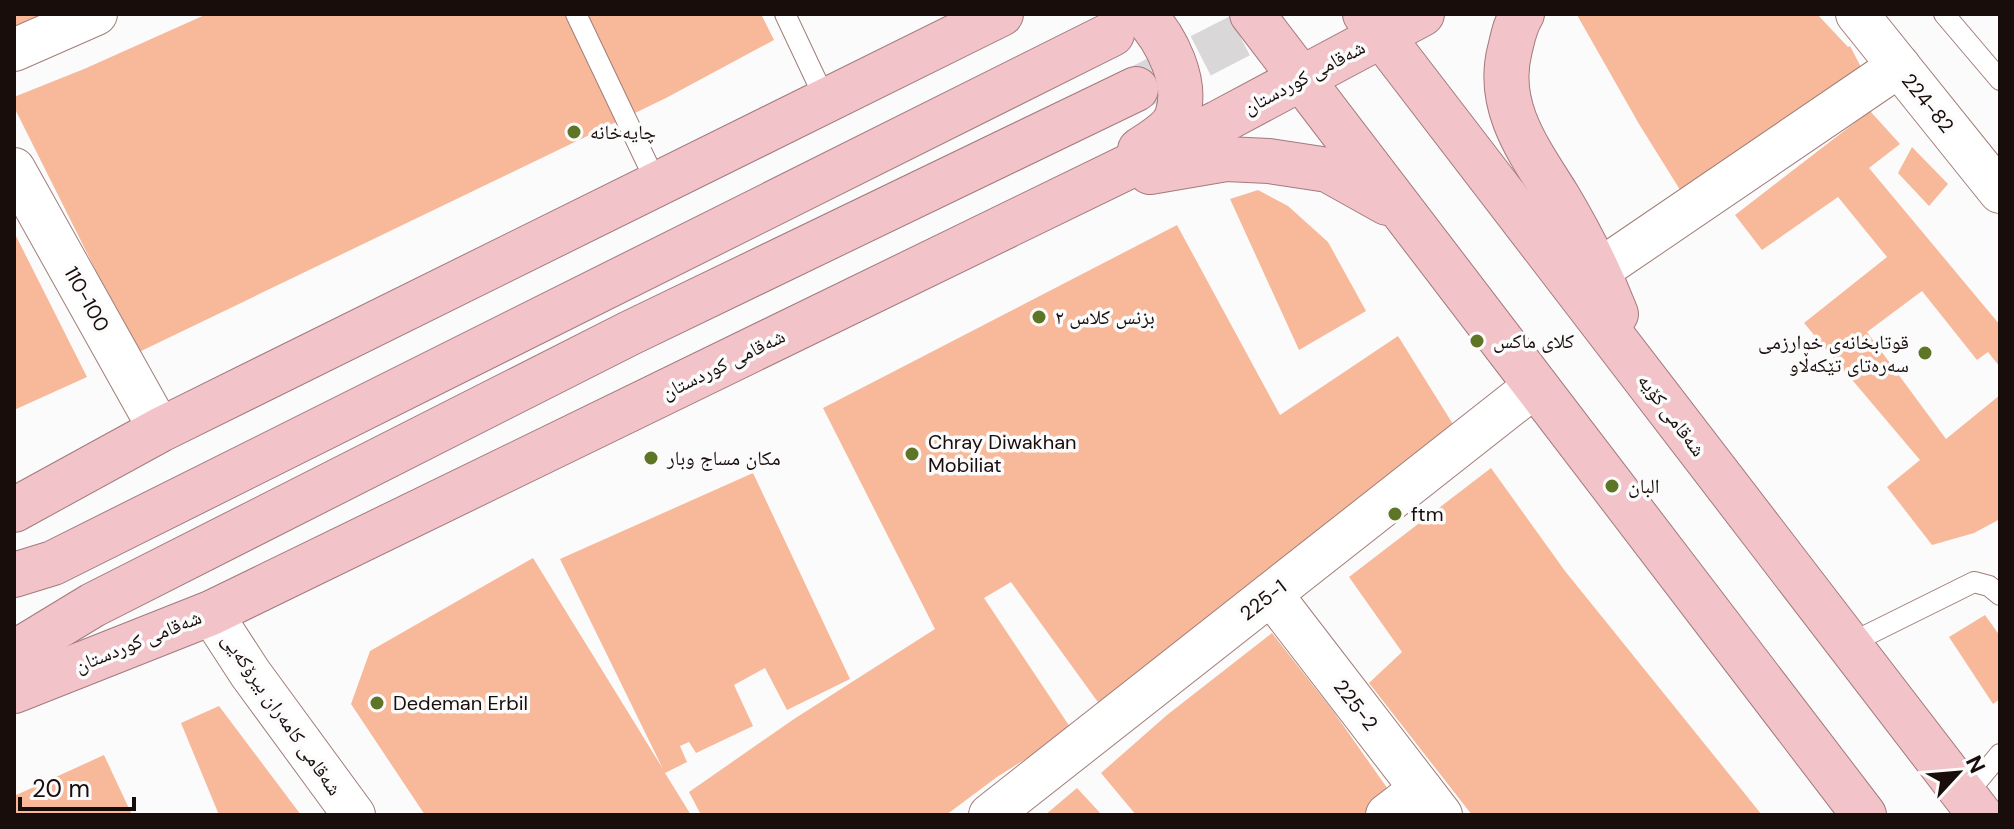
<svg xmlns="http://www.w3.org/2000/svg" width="2014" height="829" viewBox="0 0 2014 829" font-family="'DM Sans','Noto Naskh Arabic',sans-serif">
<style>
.building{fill:#f7b99a}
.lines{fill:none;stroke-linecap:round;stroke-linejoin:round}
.trunk-tunnel{stroke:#d9d7d7;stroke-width:44;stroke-dasharray:44 22;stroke-linecap:butt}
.service-casing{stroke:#a17e78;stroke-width:22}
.minor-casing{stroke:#a17e78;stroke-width:44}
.trunk-casing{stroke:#a37a7d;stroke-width:46}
.service{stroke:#fff;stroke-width:20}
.minor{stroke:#fff;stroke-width:42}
.trunk{stroke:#f2c3c8;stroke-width:44}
.poi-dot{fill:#5e7526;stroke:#fbfbfb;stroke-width:3}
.labels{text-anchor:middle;stroke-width:7;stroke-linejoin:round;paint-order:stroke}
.street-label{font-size:20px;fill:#190d0b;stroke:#fbfbfb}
.poi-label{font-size:20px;fill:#190d0b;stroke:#fbfbfb;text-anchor:start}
</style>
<rect width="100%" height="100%" fill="#fbfbfb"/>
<!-- building -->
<g class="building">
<polygon points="14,14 66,14 14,38"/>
<polygon points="207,14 761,14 774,40 666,98 137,353 14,107 14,97 84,69"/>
<polygon points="1579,14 1817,14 1848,47 1850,46 1863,71 1682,193 1639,124 1577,15"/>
<polygon points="1870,111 1900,144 1869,168 2000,325 2000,367 1988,352 1977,360 1922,291 1867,332 1946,439 2000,395 2000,519 1974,533 1932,545 1887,487 1920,460 1804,323 1887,257 1838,197 1762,250 1735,215"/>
<polygon points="1912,147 1948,184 1929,206 1898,173"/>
<polygon points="1258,190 1288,206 1328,242 1366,311 1299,350 1230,199"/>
<polygon points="1177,225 1280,415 1398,336 1456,429 1291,567 1206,618 1100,705 1011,582 984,598 1072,730 997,777 946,815 701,815 689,792 794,719 935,629 823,408"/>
<polygon points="14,232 87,377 14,410"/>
<polygon points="1491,468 1565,571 1762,815 1472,815 1369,683 1402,652 1349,577"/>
<polygon points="753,473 850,679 787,710 765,668 734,685 753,726 696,753 689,742 680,746 687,762 665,773 691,815 425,815 351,704 370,651 533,558 663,769 560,559"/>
<polygon points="1985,615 2000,636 2000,699 1993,704 1949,637"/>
<polygon points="1272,633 1333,711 1390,792 1362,815 1136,815 1101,773 1167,715"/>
<polygon points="219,706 301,815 219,815 181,723"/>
<polygon points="104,755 132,815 14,815 14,796"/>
<polygon points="1077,788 1102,815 1045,815"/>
</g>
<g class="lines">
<!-- trunk-tunnel -->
<polyline class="trunk-tunnel" points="1142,86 1282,14"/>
<defs>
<g id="service">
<polyline points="576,14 657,184"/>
<polyline points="785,14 826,101"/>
<polyline points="1944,14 2000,80"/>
<polyline points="1849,644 1974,582 1989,586 2000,595"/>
<polyline points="1965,796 2000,754"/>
</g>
<g id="minor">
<polyline points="1857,14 2000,192"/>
<polyline points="14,50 96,14"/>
<polyline points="14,169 160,430"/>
<polyline points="1598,271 1899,66"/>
<polyline points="1271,594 1441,815"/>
<polyline points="211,613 250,673 354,815"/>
<polyline points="990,815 1535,386"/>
<polyline points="1387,815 1421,789"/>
</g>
<g id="trunk">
<polyline points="1252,14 1864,815"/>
<polyline points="1365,14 1980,815"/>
<path d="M1522,14C1515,25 1513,37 1510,49C1495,106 1529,151 1558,197C1580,234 1600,273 1616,314"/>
<path d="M1140,150C1153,141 1172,131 1177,116C1189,82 1166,38 1143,14"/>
<polyline points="1150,172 1226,159 1269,161 1328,170 1387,203"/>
<polyline points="14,510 160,430 1001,14"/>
<polyline points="14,575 53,563 1112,34"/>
<polyline points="14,653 93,605 630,333 1136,89"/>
<polyline points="14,691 211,613 1218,123 1422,14"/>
</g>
</defs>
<!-- service casing -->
<use href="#service" class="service-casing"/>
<!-- minor casing -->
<use href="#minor" class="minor-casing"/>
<!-- trunk casing -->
<use href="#trunk" class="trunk-casing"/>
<!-- service -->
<use href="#service" class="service"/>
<!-- minor -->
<use href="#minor" class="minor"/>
<!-- trunk -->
<use href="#trunk" class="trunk"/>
</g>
<!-- markers -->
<g class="poi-dot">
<circle cx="574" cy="132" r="8"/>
<circle cx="1039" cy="317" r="8"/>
<circle cx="1477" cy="341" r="8"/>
<circle cx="1925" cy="353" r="8"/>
<circle cx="912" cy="454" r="8"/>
<circle cx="651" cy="458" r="8"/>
<circle cx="1612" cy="486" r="8"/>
<circle cx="1395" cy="514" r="8"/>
<circle cx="377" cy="703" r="8"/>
</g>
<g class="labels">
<!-- street labels -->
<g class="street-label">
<text transform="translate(1304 77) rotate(-28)" y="7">شەقامی کوردستان</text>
<text transform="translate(1928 103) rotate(51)" y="7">224-82</text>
<text transform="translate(87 299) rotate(61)" y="7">110-100</text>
<text transform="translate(723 364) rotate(-26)" y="7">شەقامی کوردستان</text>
<text transform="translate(1672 415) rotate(53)" y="7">شەقامی کۆیە</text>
<text transform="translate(1263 600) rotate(-38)" y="7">225-1</text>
<text transform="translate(138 641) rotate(-22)" y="7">شەقامی کوردستان</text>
<text transform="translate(1356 705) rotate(52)" y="7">225-2</text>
<text transform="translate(282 714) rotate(55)" y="7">شه‌قامی كامەران بیرۆكەیی</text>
</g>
<!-- poi labels -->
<g class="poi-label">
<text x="590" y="139">چایەخانە</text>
<text x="1055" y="324">بزنس کلاس ٢</text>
<text x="1493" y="348">كلای ماكس</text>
<text x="1909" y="349" text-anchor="end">قوتابخانەی خوارزمی<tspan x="1909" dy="23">سەرەتای تێکەڵاو</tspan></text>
<text x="928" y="449">Chray Diwakhan<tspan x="928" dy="23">Mobiliat</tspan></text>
<text x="667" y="465">مكان مساج وبار</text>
<text x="1628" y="493">البان</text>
<text x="1411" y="521">ftm</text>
<text x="393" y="710">Dedeman Erbil</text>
</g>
</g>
<!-- border -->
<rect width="2014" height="829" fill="none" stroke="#190d0b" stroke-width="32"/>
<!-- north arrow -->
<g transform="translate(1958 773) rotate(64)" stroke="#fbfbfb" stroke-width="6" paint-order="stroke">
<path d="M0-6L14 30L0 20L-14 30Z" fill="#190d0b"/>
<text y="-12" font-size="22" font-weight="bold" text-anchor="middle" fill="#190d0b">N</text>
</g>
<!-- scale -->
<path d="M20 797v12h114v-12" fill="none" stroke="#190d0b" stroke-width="4"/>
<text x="32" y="797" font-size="24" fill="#190d0b" stroke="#fbfbfb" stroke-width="6" paint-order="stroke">20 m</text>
</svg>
